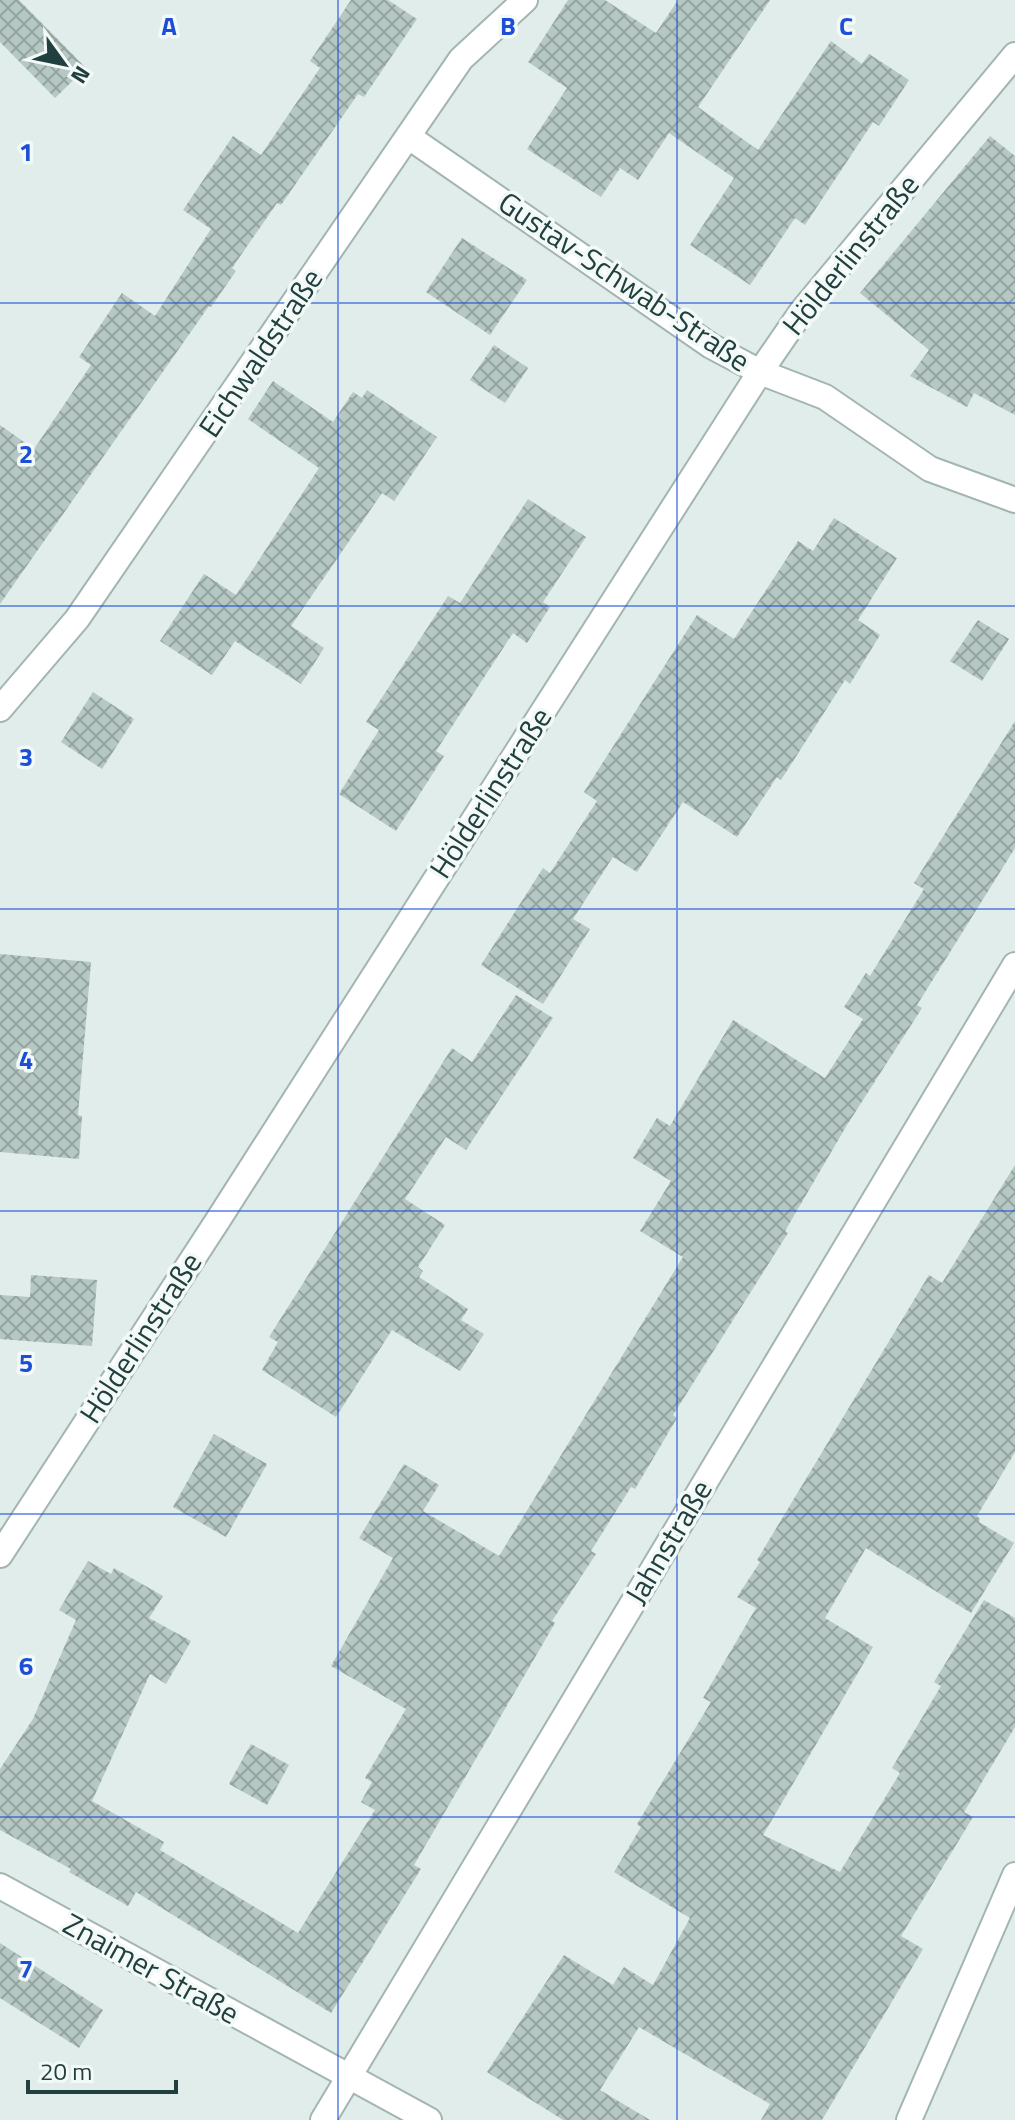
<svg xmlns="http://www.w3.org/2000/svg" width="1015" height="2120" viewBox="0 0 1015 2120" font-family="'Titillium Web',sans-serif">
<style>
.building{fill:url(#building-cross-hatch)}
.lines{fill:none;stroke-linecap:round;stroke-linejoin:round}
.minor-casing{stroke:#a3b5b3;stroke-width:28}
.minor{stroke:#fff;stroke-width:24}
.grid{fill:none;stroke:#1d4ed8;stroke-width:2;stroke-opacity:0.55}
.labels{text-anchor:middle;stroke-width:7;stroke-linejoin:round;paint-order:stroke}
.street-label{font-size:30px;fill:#203f3e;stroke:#f2f9f7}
.grid-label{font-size:26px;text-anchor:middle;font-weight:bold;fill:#1d4ed8;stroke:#f2f9f7;stroke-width:7;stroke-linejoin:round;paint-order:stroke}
</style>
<defs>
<pattern id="building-cross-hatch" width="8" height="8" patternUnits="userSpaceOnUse" patternTransform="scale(2)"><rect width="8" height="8" fill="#b6c8c4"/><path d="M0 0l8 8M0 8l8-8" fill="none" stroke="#94a4a1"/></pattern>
</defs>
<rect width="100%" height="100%" fill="#e1edea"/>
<!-- building -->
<g class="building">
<polygon points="0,0 19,0 86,68 55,98 0,42"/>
<polygon points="351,0 388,0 417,19 364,97 358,94 281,205 277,203 232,268 236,271 211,307 209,306 0,604 0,425 34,449 91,365 79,357 122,293 155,316 211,229 183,210 233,136 261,155 320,68 310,61"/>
<polygon points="568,0 605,0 656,33 678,0 770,0 698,107 758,150 831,41 862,64 869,54 909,80 879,126 873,122 805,225 795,218 750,285 690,245 734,178 669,133 638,180 620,168 601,197 527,149 567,88 528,62"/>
<polygon points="990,136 1015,156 1015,415 974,393 967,407 910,376 929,350 860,293"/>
<polygon points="462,238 527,280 490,335 426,292"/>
<polygon points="494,345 528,368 505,403 470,380"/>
<polygon points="273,381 333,422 353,392 362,398 367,390 437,437 394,501 382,493 291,626 324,648 301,684 235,641 212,675 160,641 204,574 236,595 319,468 248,419"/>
<polygon points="528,499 586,537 543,602 550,607 527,643 513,633 436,751 444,756 396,831 339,794 379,730 366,722 448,596 460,603"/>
<polygon points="834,518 897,558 858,620 880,635 850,684 845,680 781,780 777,777 737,837 683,802 637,872 613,857 573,919 590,929 543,1004 481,965 543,868 550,873 597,801 584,792 697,615 734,639 798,541 813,551"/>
<polygon points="978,620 1009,639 982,681 950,661"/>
<polygon points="93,692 134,719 102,769 61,742"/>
<polygon points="1015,721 1015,848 917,1005 922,1008 847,1125 785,1231 788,1233 673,1415 677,1418 635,1489 631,1487 591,1551 596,1554 552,1621 555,1623 414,1865 421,1869 331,2013 136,1892 128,1906 69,1872 71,1869 0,1830 0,1769 33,1719 76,1620 59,1610 88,1561 111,1574 114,1568 163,1596 149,1618 191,1641 166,1684 150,1674 92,1801 164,1842 160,1850 298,1933 375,1810 361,1802 372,1782 365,1778 406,1709 331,1666 393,1558 359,1538 404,1464 439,1485 423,1511 499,1556 683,1257 640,1231 671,1181 633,1158 657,1118 670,1126 733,1020 825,1078 863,1019 844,1007 866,973 870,976 924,889 914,883"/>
<polygon points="0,954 91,962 78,1115 82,1116 79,1159 0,1152"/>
<polygon points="516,995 553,1018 466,1150 446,1137 405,1199 445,1225 418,1267 423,1271 419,1277 468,1309 461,1320 484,1334 460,1371 392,1330 336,1417 262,1370 278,1342 269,1337 452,1048 472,1062"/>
<polygon points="1015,1165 1015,1452 977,1516 980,1519 979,1522 1014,1543 971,1613 866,1548 825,1618 873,1647 763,1835 840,1872 900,1773 892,1768 941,1686 934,1682 984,1600 1015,1618 1015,1727 964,1812 973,1817 901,1936 923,1949 822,2120 761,2120 770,2104 639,2027 600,2090 650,2120 563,2120 487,2072 564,1955 613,1985 624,1967 653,1985 690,1918 614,1872 641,1827 637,1824 711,1702 703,1698 756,1608 737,1597 760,1562 757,1560 929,1275 942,1283"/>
<polygon points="31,1275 97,1280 92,1346 0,1339 0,1295 30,1297"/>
<polygon points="214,1434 267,1464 226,1537 173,1507"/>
<polygon points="251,1744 289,1765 267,1805 229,1784"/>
<polygon points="0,1943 103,2010 79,2048 0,1998"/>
</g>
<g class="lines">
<defs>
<g id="minor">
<polyline points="409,137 711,346 760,372 825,397 930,469 1015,500"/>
<polyline points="0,709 77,619 461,59 525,0"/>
<polyline points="0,1555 218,1220 760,372 802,311 1015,55"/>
<polyline points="0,1886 429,2120"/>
<polyline points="323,2120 1015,965"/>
<polyline points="909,2120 1015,1875"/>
</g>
</defs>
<!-- minor casing -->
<use href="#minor" class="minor-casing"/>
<!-- minor -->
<use href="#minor" class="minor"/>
</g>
<!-- grid -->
<path class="grid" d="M338,0V2120M677,0V2120M0,303H1015M0,606H1015M0,909H1015M0,1211H1015M0,1514H1015M0,1817H1015"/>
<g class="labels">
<!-- street labels -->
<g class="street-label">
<text transform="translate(851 255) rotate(-51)" y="10">Hölderlinstraße</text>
<text transform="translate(624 282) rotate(34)" y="10">Gustav-Schwab-Straße</text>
<text transform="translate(261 353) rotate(-56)" y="10">Eichwaldstraße</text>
<text transform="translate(491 793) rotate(-57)" y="10">Hölderlinstraße</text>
<text transform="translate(141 1338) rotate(-57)" y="10">Hölderlinstraße</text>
<text transform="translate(669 1542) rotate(-59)" y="10">Jahnstraße</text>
<text transform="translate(151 1969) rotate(29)" y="10">Znaimer Straße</text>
</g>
</g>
<g class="grid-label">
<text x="169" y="35">A</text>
<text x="508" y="35">B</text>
<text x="846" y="35">C</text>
<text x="26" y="161">1</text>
<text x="26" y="463">2</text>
<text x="26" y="766">3</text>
<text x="26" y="1069">4</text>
<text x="26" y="1372">5</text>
<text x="26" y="1675">6</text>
<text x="26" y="1978">7</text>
</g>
<!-- north arrow -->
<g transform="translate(64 64) rotate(123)" stroke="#f2f9f7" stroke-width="6" paint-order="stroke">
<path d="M0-6L14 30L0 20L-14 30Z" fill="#203f3e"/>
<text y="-12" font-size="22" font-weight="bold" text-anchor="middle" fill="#203f3e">N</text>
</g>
<!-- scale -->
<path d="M28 2080v12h148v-12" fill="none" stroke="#203f3e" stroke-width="4"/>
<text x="40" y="2080" font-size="24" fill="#203f3e" stroke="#f2f9f7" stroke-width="6" paint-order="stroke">20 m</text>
</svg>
